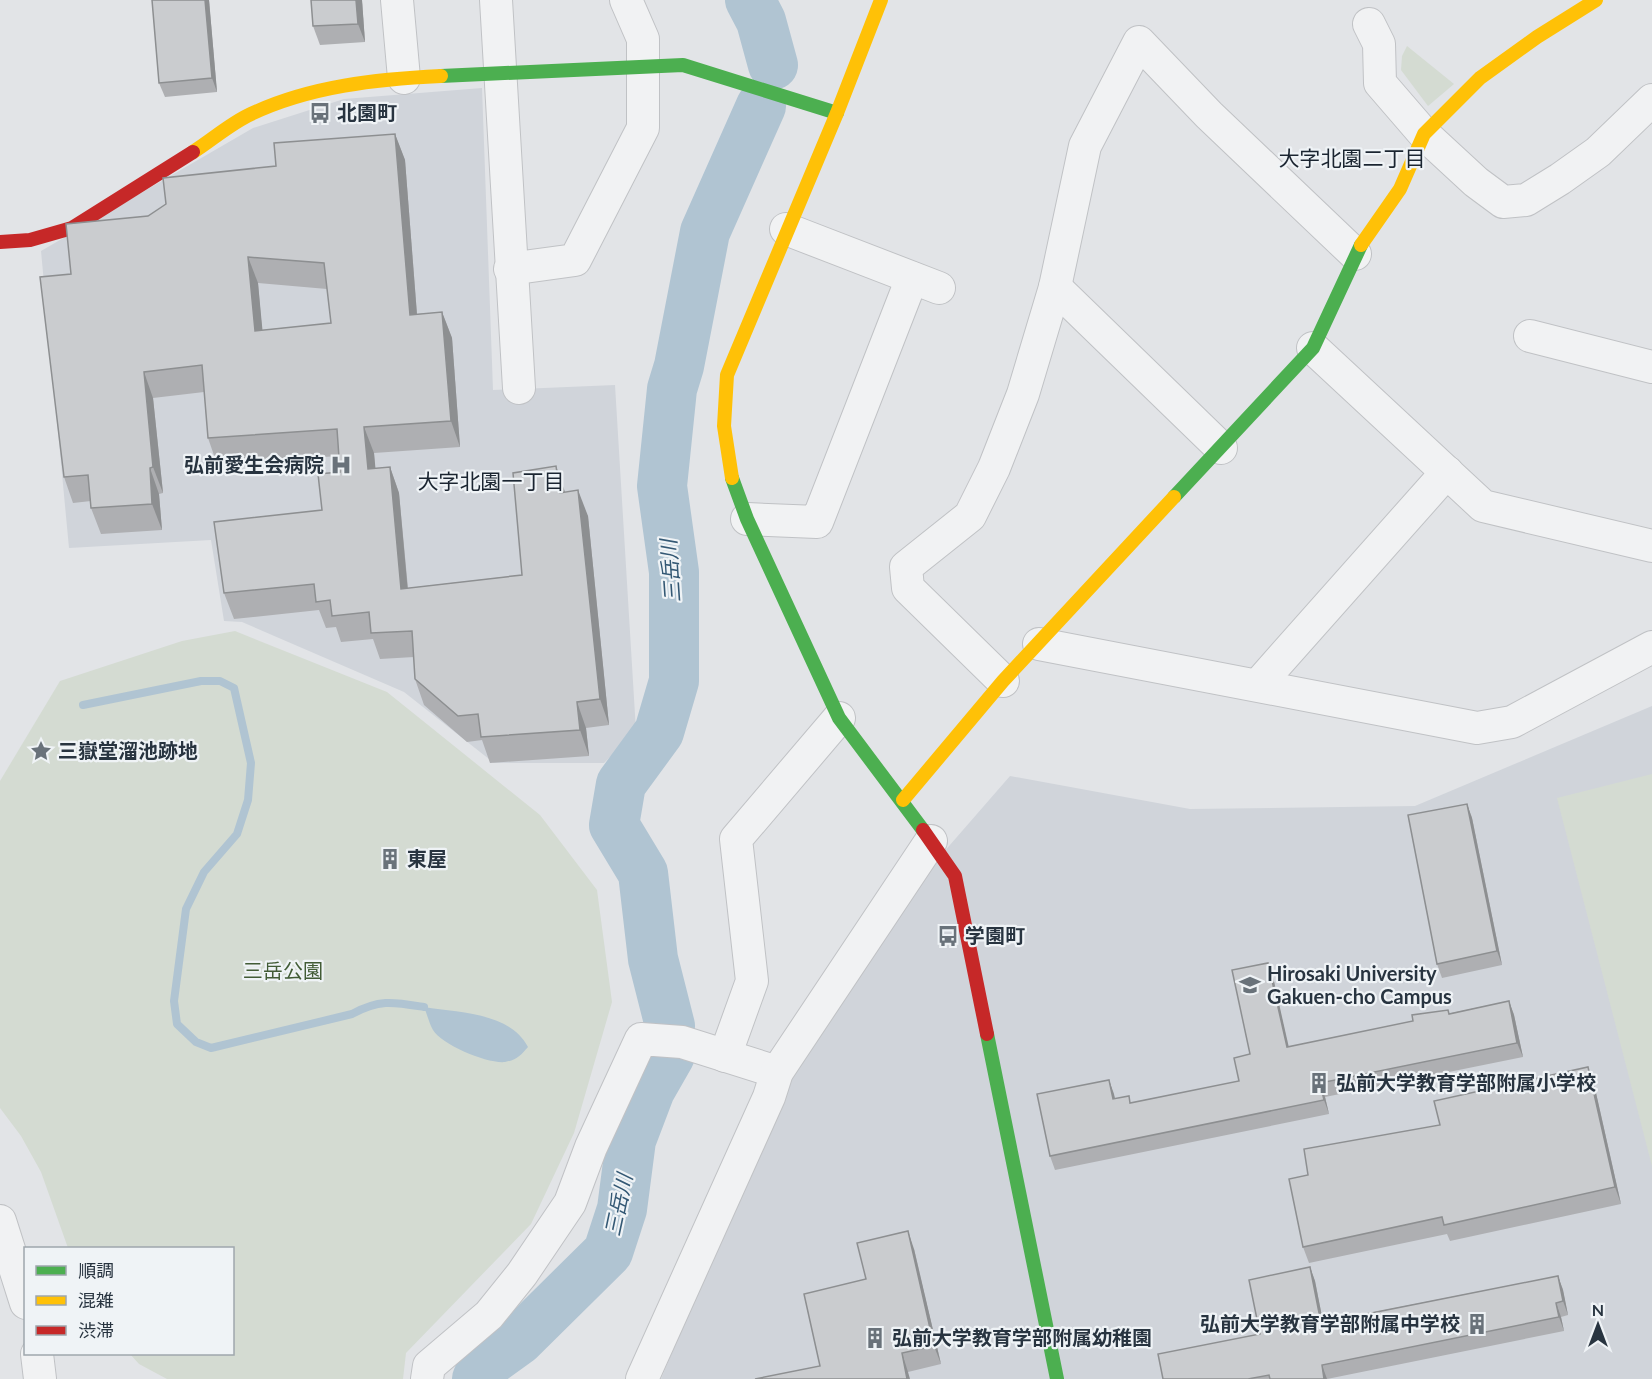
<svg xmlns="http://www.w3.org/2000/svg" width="1652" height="1379" viewBox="0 0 1652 1379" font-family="Lato,'Noto Sans JP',sans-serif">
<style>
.built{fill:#d0d4da}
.green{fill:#d4dbd2}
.water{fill:#b0c4d2}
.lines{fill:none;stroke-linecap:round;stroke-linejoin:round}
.stream{stroke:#b0c4d2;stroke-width:8}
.river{stroke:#b0c4d2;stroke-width:50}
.street-casing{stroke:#c0c2c5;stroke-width:34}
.street{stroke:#f1f2f3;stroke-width:32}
.fast{stroke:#4caf50;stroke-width:14}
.slow{stroke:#ffc107;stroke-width:14}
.jam{stroke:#c62828;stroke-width:14}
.wall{fill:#aeafb2;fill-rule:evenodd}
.shaded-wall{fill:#8d8f91}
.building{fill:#cacccf;stroke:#8d8f91;stroke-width:1.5;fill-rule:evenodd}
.labels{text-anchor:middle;stroke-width:4.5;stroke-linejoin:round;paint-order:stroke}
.poi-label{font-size:20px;font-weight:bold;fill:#283440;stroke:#eff3f6;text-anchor:start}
.park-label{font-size:20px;fill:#425c36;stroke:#eff3f6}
.neighbourhood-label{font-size:21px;fill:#1b2531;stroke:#eff3f6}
.water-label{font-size:21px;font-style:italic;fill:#335874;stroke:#eff3f6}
</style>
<rect width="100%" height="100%" fill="#e2e4e7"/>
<!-- built -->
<g class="built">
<polygon points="482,88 493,390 615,385 636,731 604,763 494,763 404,692 242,622 224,621 211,540 69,548 41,251 253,128 344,99"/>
<polygon points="1652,706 1652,1379 661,1379 787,1078 909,892 1010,776 1190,809 1415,806"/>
</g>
<!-- green -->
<g class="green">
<polygon points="1407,46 1454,84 1428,106 1401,70 1402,56"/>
<polygon points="235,631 387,692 540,815 597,890 612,1002 574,1133 531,1224 406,1353 403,1379 167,1379 139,1364 130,1354 232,1354 232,1248 68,1248 41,1172 21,1136 0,1108 0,781 60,681 182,641"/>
<polygon points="1652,774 1652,1166 1557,798"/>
</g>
<!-- water -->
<path class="water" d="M424,1007C460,1013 509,1012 528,1047C521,1055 517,1060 505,1062C488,1064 442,1045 433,1030C429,1023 427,1014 424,1007Z"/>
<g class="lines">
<!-- stream -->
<path class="stream" d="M83,705L201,681H220L234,688L251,763L248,800L237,834L204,872L186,909L174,1001L177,1024L196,1042L211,1048L352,1014C380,999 393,1002 424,1007"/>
<!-- river -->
<g class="river">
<polyline points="750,0 761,21 773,65"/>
<polyline points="670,1026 653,959 643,873 614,825 621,784 659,732 674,681 674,572 662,486 672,389 679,366 705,232 761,106"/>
<polyline points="477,1379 483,1366 519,1340 608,1252 622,1209 631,1140 650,1090 670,1055"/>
</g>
<defs>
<g id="street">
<polyline points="397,0 404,78"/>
<polyline points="496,0 519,388"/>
<polyline points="1369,24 1379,44 1380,83 1424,134 1476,182 1503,202 1526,200 1560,179 1598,152 1652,100"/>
<polyline points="786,229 939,288"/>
<polyline points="510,269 575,260 643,128 643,39 626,0"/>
<polyline points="1055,287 1221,448"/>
<polyline points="1530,336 1652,367"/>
<polyline points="1313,348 1483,506 1652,546"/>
<polyline points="747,519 817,522 912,278"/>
<polyline points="1039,644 1477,728 1512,722 1652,647"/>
<polyline points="1003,681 908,588 906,567 970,516 994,468 1023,394 1055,287 1085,146 1139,42 1209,115 1355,254"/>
<polyline points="1258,685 1447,472"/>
<polyline points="725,1056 752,981 736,839 839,718"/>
<polyline points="0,1221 26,1303"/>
<polyline points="37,1354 40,1379"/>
<polyline points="427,1379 429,1366 489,1315 522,1274 570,1203 591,1147 641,1039 682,1042 777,1072"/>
<polyline points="642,1379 769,1097 777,1072 931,841"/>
</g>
</defs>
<!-- street casing -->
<use href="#street" class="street-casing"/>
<!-- street -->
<use href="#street" class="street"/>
<!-- fast -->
<g class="fast">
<polyline points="441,76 683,65 837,113"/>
<polyline points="732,478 747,519 839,718 923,830"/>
<polyline points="1174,497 1313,348 1361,245"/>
<polyline points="987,1034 1057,1379"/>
</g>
<!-- slow -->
<g class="slow">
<path d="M193,152C212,140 231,123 251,114C310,86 378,79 441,76"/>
<polyline points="1361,245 1400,189 1424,134 1480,78 1537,37 1596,0"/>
<polyline points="732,478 724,426 727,375 837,113 881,0"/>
<polyline points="903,800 1003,681 1174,497"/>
</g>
<!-- jam -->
<g class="jam">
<polyline points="0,242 30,240 72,228 193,152"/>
<polyline points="923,830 955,876 987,1034"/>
</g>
</g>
<!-- wall -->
<g class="wall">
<polygon points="152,0 209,0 217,92 165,97 159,83"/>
<polygon points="311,0 362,0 365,42 320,45 313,26"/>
<path d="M395,134L405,160L417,314L442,312L452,338L460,447L374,453L375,469L390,467L399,493L408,588L522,575L565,492L588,516L609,725L586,728L589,756L490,763L482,740L467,742L424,705L415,679L414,657L380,659L373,639L341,642L336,627L326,628L319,610L234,619L224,593L322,510L340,472L339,456L217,464L208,438L204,392L153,398L163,493L159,494L162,530L101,534L91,508V501L73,503L64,477L71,274L148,216ZM258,283L327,289L331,323L262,330Z"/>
<polygon points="1467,804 1472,818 1502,965 1442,978 1437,964"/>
<polygon points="1273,977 1288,1047 1509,1001 1514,1015 1523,1057 1325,1097 1329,1114 1055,1170 1050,1156 1109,1080 1115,1099 1131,1103 1239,1081 1250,1054"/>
<polygon points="1594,1084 1621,1204 1450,1241 1447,1234 1309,1263 1303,1247 1308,1175 1440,1125"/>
<polygon points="914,1249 941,1364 908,1372 820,1366 866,1279"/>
<polygon points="1310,1267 1315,1281 1323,1322 1558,1276 1563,1290 1568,1315 1561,1317 1564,1331 1327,1379 1163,1379 1260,1334"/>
</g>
<!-- shaded-wall -->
<g class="shaded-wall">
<polygon points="205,0 209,0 217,92 212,78"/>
<polygon points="356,0 362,0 365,42 358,24"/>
<polygon points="395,134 405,160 419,341 410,315"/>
<polygon points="248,257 258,283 265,357 255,331"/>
<polygon points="442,312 452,338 460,447 451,421"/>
<polygon points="144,372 153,398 163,493 153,467"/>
<polygon points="364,427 374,453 378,495 368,469"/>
<polygon points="556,466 565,492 560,493"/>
<polygon points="390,467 399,493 410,615 401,589"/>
<polygon points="150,468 159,494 162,530 152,504"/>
<polygon points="578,490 588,516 609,725 600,699"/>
<polygon points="577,702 586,728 589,756 580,730"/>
<polygon points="1467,804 1472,818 1502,965 1497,951"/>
<polygon points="1268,963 1273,977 1292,1061 1287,1047"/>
<polygon points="1509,1001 1514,1015 1523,1057 1517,1043"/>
<polygon points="1588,1067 1594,1084 1621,1204 1615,1187"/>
<polygon points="1109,1080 1114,1094 1118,1113 1113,1099"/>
<polygon points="1320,1083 1325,1097 1329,1114 1324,1100"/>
<polygon points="908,1231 914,1249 941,1364 934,1346"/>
<polygon points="1310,1267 1315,1281 1326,1337 1321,1323"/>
<polygon points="1558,1276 1563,1290 1568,1315 1563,1301"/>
<polygon points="1556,1303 1561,1317 1564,1331 1559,1317"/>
<polygon points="902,1353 908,1372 910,1379 907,1379"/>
<polygon points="1322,1365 1327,1379 1324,1379"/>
</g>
<!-- building -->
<g class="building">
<polygon points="152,0 205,0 212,78 159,83"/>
<polygon points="311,0 356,0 358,24 313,26"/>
<path d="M395,134L410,315L442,312L451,421L364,427L368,469L390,467L401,589L522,575L513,473L556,466L560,493L578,490L600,699L577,702L580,730L481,737L478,714L458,716L415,679L412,631L371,633L369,612L332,616L330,600L316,602L314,584L224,593L214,522L322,510L318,474L340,472L337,429L208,438L202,365L144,372L153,467L150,468L152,504L91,508L88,475L64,477L40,277L71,274L66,224L148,216L166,204L163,178L276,166L274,143ZM248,257L324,263L331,323L255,331Z"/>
<polygon points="1467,804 1497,951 1437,964 1408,815"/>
<polygon points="1268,963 1287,1047 1413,1021 1412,1015 1448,1010 1449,1014 1509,1001 1517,1043 1320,1083 1324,1100 1050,1156 1037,1094 1109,1080 1113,1099 1129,1096 1130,1103 1239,1081 1234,1058 1250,1054 1232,970"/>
<polygon points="1588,1067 1615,1187 1444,1225 1442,1217 1303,1247 1289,1179 1308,1175 1304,1149 1440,1125 1434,1101"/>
<polygon points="908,1231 934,1346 902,1353 907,1379 755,1379 820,1366 804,1294 866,1279 857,1243"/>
<polygon points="1310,1267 1321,1323 1558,1276 1563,1301 1556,1303 1559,1317 1322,1365 1324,1379 1270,1379 1269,1375 1248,1379 1163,1379 1158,1354 1260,1334 1249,1280"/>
</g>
<!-- icons -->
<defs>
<symbol id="bus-bare" viewBox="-9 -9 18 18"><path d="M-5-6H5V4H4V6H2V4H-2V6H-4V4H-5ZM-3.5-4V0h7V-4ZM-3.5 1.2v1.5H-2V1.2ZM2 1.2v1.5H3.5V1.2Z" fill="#69727a" stroke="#eff3f6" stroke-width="2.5" paint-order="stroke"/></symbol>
<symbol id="hospital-bare" viewBox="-9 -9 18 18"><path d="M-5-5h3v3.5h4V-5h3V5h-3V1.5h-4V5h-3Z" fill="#69727a" stroke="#eff3f6" stroke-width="2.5" paint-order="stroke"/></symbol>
<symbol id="sight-bare" viewBox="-9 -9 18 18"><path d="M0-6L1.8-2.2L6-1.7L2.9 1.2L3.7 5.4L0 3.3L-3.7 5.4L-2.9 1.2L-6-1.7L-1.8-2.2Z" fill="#69727a" stroke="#eff3f6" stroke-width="2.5" paint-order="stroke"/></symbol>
<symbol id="building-bare" viewBox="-9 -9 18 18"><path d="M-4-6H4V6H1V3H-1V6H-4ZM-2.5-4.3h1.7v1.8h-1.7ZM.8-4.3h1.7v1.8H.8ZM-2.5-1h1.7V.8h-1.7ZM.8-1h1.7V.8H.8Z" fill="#69727a" stroke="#eff3f6" stroke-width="2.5" paint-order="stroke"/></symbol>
<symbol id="university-bare" viewBox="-9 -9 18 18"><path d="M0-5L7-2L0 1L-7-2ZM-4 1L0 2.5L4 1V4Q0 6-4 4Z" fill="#69727a" stroke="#eff3f6" stroke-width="2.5" paint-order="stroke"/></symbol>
</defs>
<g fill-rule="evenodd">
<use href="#bus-bare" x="305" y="98" width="30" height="30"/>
<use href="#hospital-bare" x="326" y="450" width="30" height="30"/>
<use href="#sight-bare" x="26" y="736" width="30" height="30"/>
<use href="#building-bare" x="375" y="844" width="30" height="30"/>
<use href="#bus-bare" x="933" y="921" width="30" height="30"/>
<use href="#university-bare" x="1235" y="970" width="30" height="30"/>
<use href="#building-bare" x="1304" y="1068" width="30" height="30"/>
<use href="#building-bare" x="1462" y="1309" width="30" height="30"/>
<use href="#building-bare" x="860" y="1323" width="30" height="30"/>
</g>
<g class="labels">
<!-- poi labels -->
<g class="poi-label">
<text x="337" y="120">北園町</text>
<text x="324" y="472" text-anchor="end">弘前愛生会病院</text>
<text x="58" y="758">三嶽堂溜池跡地</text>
<text x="407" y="866">東屋</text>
<text x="965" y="943">学園町</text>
<text x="1267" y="981">Hirosaki University<tspan x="1267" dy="23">Gakuen-cho Campus</tspan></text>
<text x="1336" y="1090">弘前大学教育学部附属小学校</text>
<text x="1460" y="1331" text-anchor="end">弘前大学教育学部附属中学校</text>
<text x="892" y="1345">弘前大学教育学部附属幼稚園</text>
</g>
<!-- park labels -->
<g class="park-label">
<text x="283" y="978">三岳公園</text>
</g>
<!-- neighbourhood labels -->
<g class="neighbourhood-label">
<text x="1352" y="166">大字北園二丁目</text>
<text x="491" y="489">大字北園一丁目</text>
</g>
<!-- water labels -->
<g class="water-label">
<text transform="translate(671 571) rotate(-94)" y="7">三岳川</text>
<text transform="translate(619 1205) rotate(-78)" y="7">三岳川</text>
</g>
</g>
<!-- legend -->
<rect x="24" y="1247" width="210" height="108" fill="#eff3f6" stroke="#9fa7ad" stroke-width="1.5"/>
<rect x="36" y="1266" width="30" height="9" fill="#4caf50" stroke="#9fa7ad" stroke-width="1.5"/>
<text x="78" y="1277" font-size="18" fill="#283440">順調</text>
<rect x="36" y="1296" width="30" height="9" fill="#ffc107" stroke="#9fa7ad" stroke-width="1.5"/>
<text x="78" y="1307" font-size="18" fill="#283440">混雑</text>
<rect x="36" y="1326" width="30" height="9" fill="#c62828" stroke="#9fa7ad" stroke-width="1.5"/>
<text x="78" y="1337" font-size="18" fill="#283440">渋滞</text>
<!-- north arrow -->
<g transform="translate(1598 1325)" stroke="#eff3f6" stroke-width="4.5" paint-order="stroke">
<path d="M0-4.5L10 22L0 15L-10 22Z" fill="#283440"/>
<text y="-9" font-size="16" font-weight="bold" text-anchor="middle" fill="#283440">N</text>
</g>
</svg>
